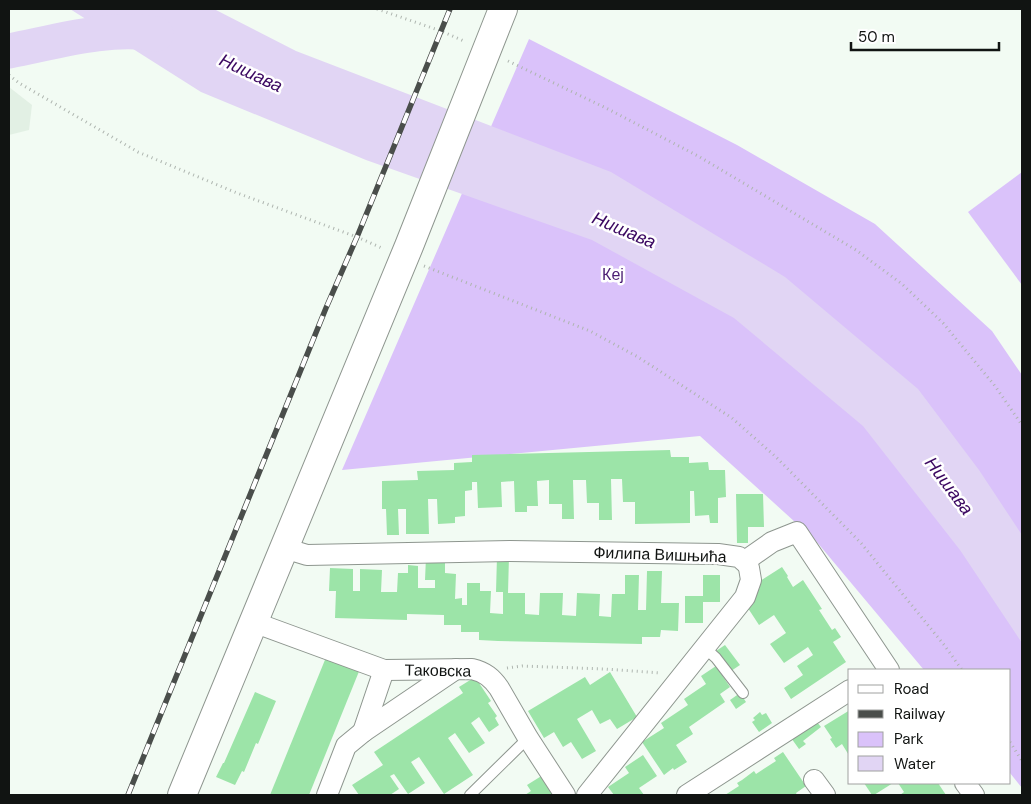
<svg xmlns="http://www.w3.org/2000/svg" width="1031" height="804" viewBox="0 0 1031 804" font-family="'DM Sans',sans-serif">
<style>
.built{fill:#e2f0e4}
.green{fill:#dac2fa}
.water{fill:#e1d5f4}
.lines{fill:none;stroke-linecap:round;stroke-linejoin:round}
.river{stroke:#e1d5f4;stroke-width:35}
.building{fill:#9ce4a8}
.lane-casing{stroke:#8e968f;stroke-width:12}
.street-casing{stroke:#8e968f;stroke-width:22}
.secondary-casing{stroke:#8e968f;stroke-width:30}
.path{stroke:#aeb5af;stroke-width:3;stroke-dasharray:1 4;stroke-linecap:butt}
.lane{stroke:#fff;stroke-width:10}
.street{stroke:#fff;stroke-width:20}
.secondary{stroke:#fff;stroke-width:28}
.rail-casing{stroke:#4a4e4b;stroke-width:5.5}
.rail{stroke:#fff;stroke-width:4;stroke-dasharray:11;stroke-linecap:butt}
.labels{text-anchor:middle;stroke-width:5;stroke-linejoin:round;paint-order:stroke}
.park-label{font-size:16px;fill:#4b1e73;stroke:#fff}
.street-label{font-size:16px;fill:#111412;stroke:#fff}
.water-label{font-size:18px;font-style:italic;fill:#3b0861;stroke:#fff}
</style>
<rect width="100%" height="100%" fill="#f2fbf3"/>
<!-- built -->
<polygon class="built" points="9,87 32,105 29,130 9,135"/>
<!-- green -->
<g class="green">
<polygon points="529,39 737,145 875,224 992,331 1022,375 1022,788 1010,773 1010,670 924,670 816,541 700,436 342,470"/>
<polygon points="1022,172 1022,285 968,212"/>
</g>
<!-- water -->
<polygon class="water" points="70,9 214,9 296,51 611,172 785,277 918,389 979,470 1022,535 1022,643 960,550 863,426 734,318 592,240 366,160 201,92"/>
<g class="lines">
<!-- river -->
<path class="river" d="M9,51C56,42 108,26 156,34"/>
</g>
<!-- building -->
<g class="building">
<polygon points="670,450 671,457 689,457 689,463 708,462 709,470 725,470 726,497 718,498 718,523 710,523 709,515 695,516 694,491 690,491 690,523 635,524 635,502 623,502 622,479 611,479 612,520 599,520 599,503 587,503 586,480 573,480 574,519 562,519 562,504 549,504 549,480 537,481 538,506 527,506 527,512 515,512 514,481 501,482 502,507 478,508 477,482 472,482 472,490 465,491 465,516 455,517 455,523 438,524 437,499 428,499 429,534 406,534 406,509 398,509 399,535 387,535 386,509 382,509 382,481 418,480 417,471 454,470 454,463 472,462 472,455"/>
<polygon points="736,494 763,494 764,527 748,527 748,543 737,543"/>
<polygon points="497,556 509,556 508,593 525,593 525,614 539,615 540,593 563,593 562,615 576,616 577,593 600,594 599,616 611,617 612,594 625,594 625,575 639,575 638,610 646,610 647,571 662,571 661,603 679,603 678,631 661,630 660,637 642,637 642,644 498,641 479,640 479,632 461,632 461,625 444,625 444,615 407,614 407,620 335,618 336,591 329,591 330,568 353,569 353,591 360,591 360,569 382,570 381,592 397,592 398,573 408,573 408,565 418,566 418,588 435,588 435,580 425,580 426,557 445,557 445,573 456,574 455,599 462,598 462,605 467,605 467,583 480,583 480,591 491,591 490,613 503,614 503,592 496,592"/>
<polygon points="782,567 788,576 787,577 793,587 803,580 822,609 819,610 832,630 835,628 841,637 833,642 846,662 791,699 784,688 803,675 797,666 813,655 808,647 784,663 770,644 786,633 774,615 759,625 742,599 760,588 757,583"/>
<polygon points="703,575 720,575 720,602 703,602 703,623 685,623 685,596 703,596"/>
<polygon points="725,645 740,665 731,671 716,651"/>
<polygon points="329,650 362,664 309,795 270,795"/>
<polygon points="716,666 730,687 720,694 725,702 689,727 693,734 676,745 687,762 674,770 673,768 664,775 642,742 664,728 661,723 688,705 684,699 706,684 701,676"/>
<polygon points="610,672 637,717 617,729 610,719 600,724 592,710 577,719 596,751 582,759 571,742 563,747 554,732 544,738 528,711 585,677 590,685"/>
<polygon points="475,677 491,701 488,703 497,716 495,718 499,725 489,732 479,717 471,723 485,743 469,753 455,733 448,738 473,775 444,794 419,757 411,762 425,783 408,794 394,774 390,776 399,789 390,795 359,795 352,785 383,765 374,752 463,693 459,687"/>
<polygon points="255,692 276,701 258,744 256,743 244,772 242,771 235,785 216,777 223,763 224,763"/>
<polygon points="740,693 746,702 736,709 730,700"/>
<polygon points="850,710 850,757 842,744 836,748 830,739 832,738 824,726"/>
<polygon points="760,712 762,715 766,713 772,723 759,732 752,722 755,720 753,718"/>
<polygon points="813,717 821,727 803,741 806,744 799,749 789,735"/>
<polygon points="783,752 806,786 796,793 797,795 725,795 739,786 737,783 742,780 754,771 756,774 776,761 774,758"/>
<polygon points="643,755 657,776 639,788 644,795 614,795 608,787 629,773 625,767"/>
<polygon points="543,775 556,795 525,795 531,791 527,785"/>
<polygon points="864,783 893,783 874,795 872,795"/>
<polygon points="898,783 938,783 946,795 900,795 904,792"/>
</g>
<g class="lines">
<defs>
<g id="lane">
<polyline points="704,647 716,658 743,693"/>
<polyline points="470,795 528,738"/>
</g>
<g id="street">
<polyline points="284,548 307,555 510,551 718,554 739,557 747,564 749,568 751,580 745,597 587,795"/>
<polyline points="745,561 772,542 797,532 889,670"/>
<path d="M253,622L384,670L472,669C485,672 492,678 499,688L528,738L565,795"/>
<polyline points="363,732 384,670"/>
<polyline points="814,780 825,795"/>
<polyline points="965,783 974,795"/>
<polyline points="327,795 346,746 363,732 456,669"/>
<polyline points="687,795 850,690"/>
</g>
<polyline id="secondary" points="182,795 409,246 503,9"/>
</defs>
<!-- lane casing -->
<use href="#lane" class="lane-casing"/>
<!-- street casing -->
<use href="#street" class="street-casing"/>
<!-- secondary casing -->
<use href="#secondary" class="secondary-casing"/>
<!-- path -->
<g class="path">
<polyline points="377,9 441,31 466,42"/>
<polyline points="508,61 606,108 698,156 856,250 902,284 943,323 995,386 1022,425"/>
<polyline points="9,75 19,83 138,152 237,193 357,237 384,249"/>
<polyline points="424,266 590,331 638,357 732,418 776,457 861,543 945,646 962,670"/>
<polyline points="507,668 522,666 605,669 661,673"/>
<polyline points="1010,742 1022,761"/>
</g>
<!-- lane -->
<use href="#lane" class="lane"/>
<!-- street -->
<use href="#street" class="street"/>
<!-- secondary -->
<use href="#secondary" class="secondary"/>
<defs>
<polyline id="rail" points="128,795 326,308 357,237 450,9"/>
</defs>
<!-- rail casing -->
<use href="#rail" class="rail-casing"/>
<!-- rail -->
<use href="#rail" class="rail"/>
</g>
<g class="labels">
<!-- park labels -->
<g class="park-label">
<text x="613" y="280">Кеј</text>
</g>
<!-- street labels -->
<g class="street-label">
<text transform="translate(660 554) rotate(2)" y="6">Филипа Вишњића</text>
<text transform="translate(438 670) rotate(1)" y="6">Таковска</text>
</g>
<!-- water labels -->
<g class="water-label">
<text transform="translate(251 73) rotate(25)" y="6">Нишава</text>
<text transform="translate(624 230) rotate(23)" y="6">Нишава</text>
<text transform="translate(949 486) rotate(53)" y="6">Нишава</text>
</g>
</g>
<!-- border -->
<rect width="1031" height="804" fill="none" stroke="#111412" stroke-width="20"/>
<!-- legend -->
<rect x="848" y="669" width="162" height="115" fill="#ffffff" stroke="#a0a1a0"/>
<rect x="858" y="685" width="25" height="8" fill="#ffffff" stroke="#a0a1a0"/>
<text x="894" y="694" font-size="15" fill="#111412">Road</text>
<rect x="858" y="710" width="25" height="8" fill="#4a4e4b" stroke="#a0a1a0"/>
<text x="894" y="719" font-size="15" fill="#111412">Railway</text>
<rect x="858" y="732" width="25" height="15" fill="#dac2fa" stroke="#a0a1a0"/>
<text x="894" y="744" font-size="15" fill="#111412">Park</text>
<rect x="858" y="756" width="25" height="15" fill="#e1d5f4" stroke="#a0a1a0"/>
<text x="894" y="769" font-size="15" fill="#111412">Water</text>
<!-- scale -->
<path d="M851 42v8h148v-8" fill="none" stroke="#111412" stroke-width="2.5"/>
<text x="858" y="42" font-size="15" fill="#111412" stroke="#ffffff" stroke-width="4" paint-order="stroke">50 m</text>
</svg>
